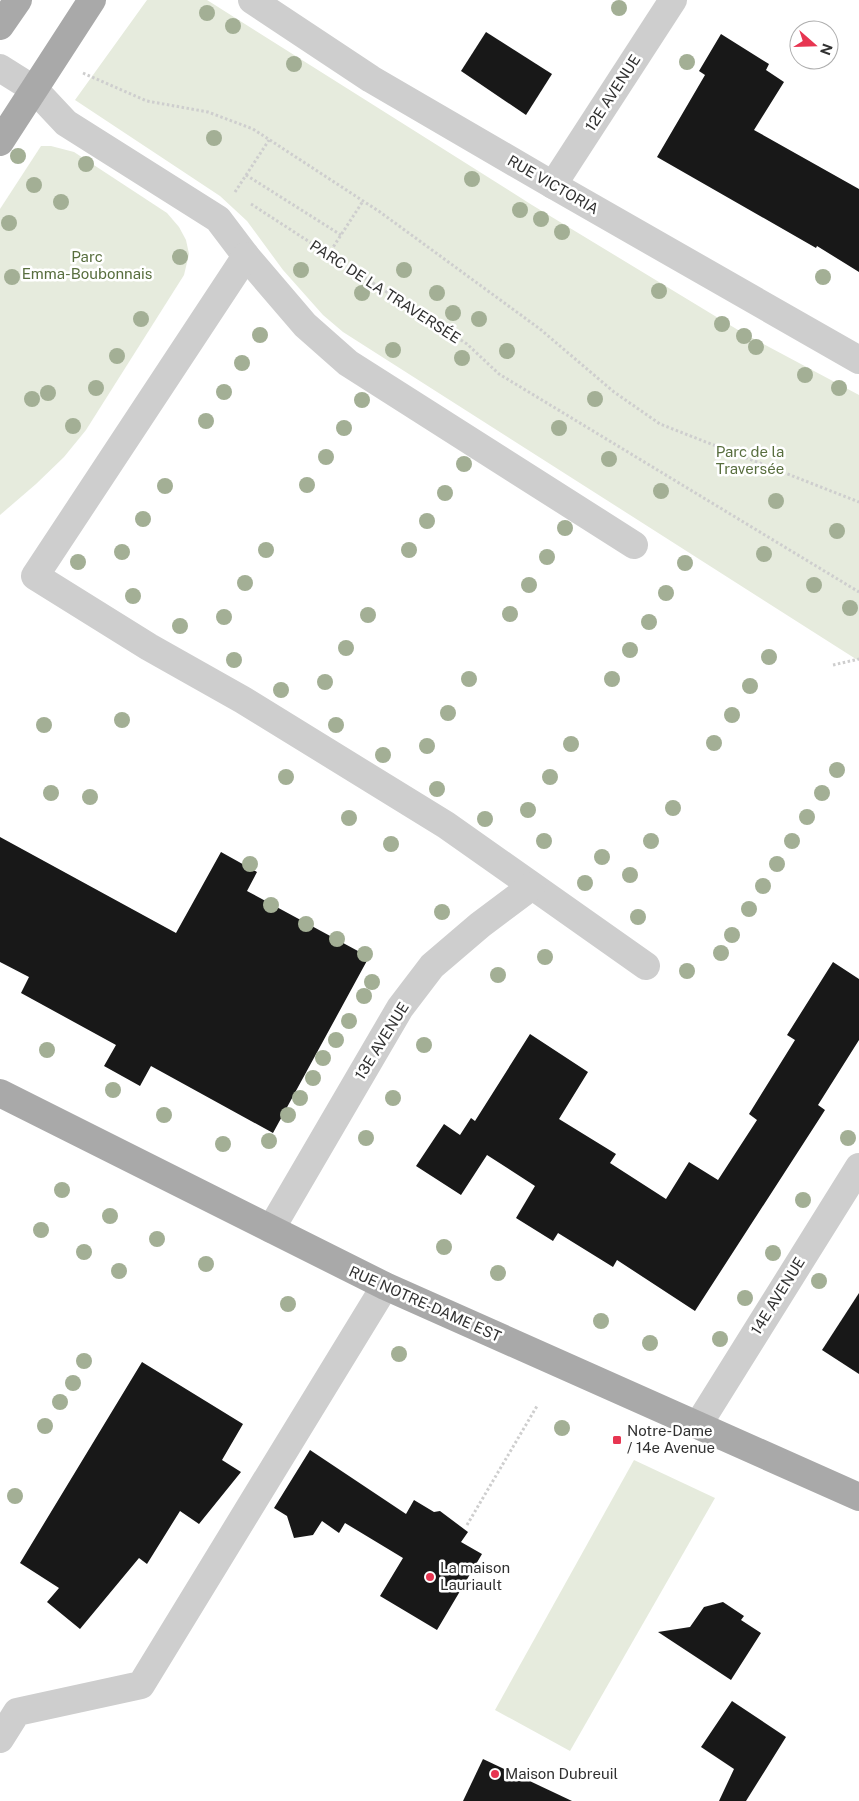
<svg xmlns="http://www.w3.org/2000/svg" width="859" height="1801" viewBox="0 0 859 1801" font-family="'Public Sans',sans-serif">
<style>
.green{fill:#e6ebdd}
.building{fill:#181818}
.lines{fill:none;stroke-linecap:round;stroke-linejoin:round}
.path{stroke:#cecece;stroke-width:3;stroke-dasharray:2.5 2.5;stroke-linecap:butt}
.minor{stroke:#cecece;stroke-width:28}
.major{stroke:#a9a9a9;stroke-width:28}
.tree{fill:#a3af95}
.poi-dot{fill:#e73551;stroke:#fff;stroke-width:2}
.labels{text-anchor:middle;stroke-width:5;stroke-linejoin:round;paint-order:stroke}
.street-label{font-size:15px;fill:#313131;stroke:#fff}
.park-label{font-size:15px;fill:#586e3e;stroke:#fff}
.poi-label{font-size:15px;fill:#313131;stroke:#fff;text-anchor:start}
</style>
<rect width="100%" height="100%" fill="#fff"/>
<!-- green -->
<g class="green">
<polygon points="147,0 207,0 532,205 743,333 859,395 859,661 343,332 323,315 283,270 247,221 220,196 75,100"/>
<polygon points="41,146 51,146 74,152 167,213 179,227 186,240 189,254 184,275 86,430 64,457 36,484 0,515 0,209"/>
<polygon points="634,1460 715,1498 570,1751 495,1710"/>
</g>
<!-- building -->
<g class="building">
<polygon points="486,32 552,74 526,115 461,71"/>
<polygon points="721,34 769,64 766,70 784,82 754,130 859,189 859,272 817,246 816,248 657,157 705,75 699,71"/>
<polygon points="0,837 176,933 221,852 257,872 247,891 369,957 273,1133 151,1066 140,1086 104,1066 116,1045 21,993 29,977 0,962"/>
<polygon points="833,962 859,979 859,1040 818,1105 825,1110 695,1311 617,1260 613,1267 558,1233 553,1241 516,1218 535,1186 487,1155 461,1195 416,1166 444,1124 460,1135 471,1118 475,1121 530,1034 588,1072 559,1119 616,1154 610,1163 666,1199 689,1162 718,1180 757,1120 749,1114 795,1040 787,1035"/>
<polygon points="859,1293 859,1374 822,1350"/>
<polygon points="142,1362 243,1424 222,1460 241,1472 199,1524 180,1511 147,1564 139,1558 80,1629 47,1602 59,1588 20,1563"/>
<polygon points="310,1450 406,1514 414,1500 434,1512 440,1511 468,1532 461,1542 482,1554 437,1630 380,1596 403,1558 345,1523 339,1533 322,1521 313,1535 294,1538 287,1516 274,1508"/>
<polygon points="723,1602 744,1616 741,1620 761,1633 731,1680 658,1632 690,1627 704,1607"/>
<polygon points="732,1701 786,1737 746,1801 719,1801 734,1769 701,1747"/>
<polygon points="483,1759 572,1801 463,1801"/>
</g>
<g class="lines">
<!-- path -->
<g class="path">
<polyline points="83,73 147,101 208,112 253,129 380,212 540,329 614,392 660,424 859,502"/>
<polyline points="246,175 341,235"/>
<polyline points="235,192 269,140"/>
<polyline points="251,204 467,344 499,374 859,592"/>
<polyline points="328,255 363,201"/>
<polyline points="833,665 859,659"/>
<polyline points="467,1525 537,1406"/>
</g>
<!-- minor -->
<g class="minor">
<polyline points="252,0 371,79 553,185 859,360"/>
<polyline points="0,68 35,90 66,123 218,219 246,256 305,325 348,363 634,545"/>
<polyline points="553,185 673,0"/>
<polyline points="246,256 35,576 149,647 243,700 446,825 646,966"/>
<polyline points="271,1229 400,1008 432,966 480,925 532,886"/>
<polyline points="698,1425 859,1167"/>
<polyline points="0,1739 17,1712 141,1685 385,1286"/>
</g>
<!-- major -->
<g class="major">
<polyline points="0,26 18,0"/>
<polyline points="0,142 92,0"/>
<polyline points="0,1093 385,1286 859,1497"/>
</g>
</g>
<!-- trees -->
<g class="tree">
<circle cx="619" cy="8" r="8"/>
<circle cx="207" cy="13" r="8"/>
<circle cx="233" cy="26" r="8"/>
<circle cx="687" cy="62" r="8"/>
<circle cx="294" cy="64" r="8"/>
<circle cx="214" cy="138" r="8"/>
<circle cx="18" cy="156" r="8"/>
<circle cx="86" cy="164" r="8"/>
<circle cx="472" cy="179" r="8"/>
<circle cx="34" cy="185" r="8"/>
<circle cx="61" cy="202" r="8"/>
<circle cx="520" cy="210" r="8"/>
<circle cx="541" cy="219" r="8"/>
<circle cx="9" cy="223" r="8"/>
<circle cx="562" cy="232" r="8"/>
<circle cx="180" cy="257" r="8"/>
<circle cx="301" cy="270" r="8"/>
<circle cx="404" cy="270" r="8"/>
<circle cx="12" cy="277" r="8"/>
<circle cx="823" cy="277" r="8"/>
<circle cx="659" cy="291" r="8"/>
<circle cx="362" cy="293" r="8"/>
<circle cx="437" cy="293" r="8"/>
<circle cx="453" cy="313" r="8"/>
<circle cx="141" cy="319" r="8"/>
<circle cx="479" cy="319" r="8"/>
<circle cx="722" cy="324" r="8"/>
<circle cx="260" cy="335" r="8"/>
<circle cx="744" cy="336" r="8"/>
<circle cx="756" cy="347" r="8"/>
<circle cx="393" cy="350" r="8"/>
<circle cx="507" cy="351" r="8"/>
<circle cx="117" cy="356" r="8"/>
<circle cx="462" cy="358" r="8"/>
<circle cx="242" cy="363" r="8"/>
<circle cx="805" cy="375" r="8"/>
<circle cx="96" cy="388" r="8"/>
<circle cx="839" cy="388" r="8"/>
<circle cx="224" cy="392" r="8"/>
<circle cx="48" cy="393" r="8"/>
<circle cx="32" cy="399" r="8"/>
<circle cx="595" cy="399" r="8"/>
<circle cx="362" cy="400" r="8"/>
<circle cx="206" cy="421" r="8"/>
<circle cx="73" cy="426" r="8"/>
<circle cx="344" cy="428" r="8"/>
<circle cx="559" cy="428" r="8"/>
<circle cx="326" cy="457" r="8"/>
<circle cx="609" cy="459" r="8"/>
<circle cx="464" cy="464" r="8"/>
<circle cx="307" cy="485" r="8"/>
<circle cx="165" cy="486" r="8"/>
<circle cx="661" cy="491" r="8"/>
<circle cx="445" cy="493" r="8"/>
<circle cx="776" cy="501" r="8"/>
<circle cx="143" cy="519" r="8"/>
<circle cx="427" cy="521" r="8"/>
<circle cx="565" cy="528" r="8"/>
<circle cx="837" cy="531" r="8"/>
<circle cx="266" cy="550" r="8"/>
<circle cx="409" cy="550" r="8"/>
<circle cx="122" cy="552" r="8"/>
<circle cx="764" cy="554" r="8"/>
<circle cx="547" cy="557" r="8"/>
<circle cx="78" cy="562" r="8"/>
<circle cx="685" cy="563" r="8"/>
<circle cx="245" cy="583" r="8"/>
<circle cx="529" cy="585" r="8"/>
<circle cx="814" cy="585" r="8"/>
<circle cx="666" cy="593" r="8"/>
<circle cx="133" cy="596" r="8"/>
<circle cx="850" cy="608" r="8"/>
<circle cx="510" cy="614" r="8"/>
<circle cx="368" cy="615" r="8"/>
<circle cx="224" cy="617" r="8"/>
<circle cx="649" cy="622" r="8"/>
<circle cx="180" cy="626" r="8"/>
<circle cx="346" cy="648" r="8"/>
<circle cx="630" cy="650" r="8"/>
<circle cx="769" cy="657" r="8"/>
<circle cx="234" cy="660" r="8"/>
<circle cx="469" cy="679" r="8"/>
<circle cx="612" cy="679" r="8"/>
<circle cx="325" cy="682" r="8"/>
<circle cx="750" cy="686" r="8"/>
<circle cx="281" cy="690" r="8"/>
<circle cx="448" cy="713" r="8"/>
<circle cx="732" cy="715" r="8"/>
<circle cx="122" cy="720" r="8"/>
<circle cx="44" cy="725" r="8"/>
<circle cx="336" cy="725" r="8"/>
<circle cx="714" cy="743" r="8"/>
<circle cx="571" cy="744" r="8"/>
<circle cx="427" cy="746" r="8"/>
<circle cx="383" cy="755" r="8"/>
<circle cx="837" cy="770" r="8"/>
<circle cx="286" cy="777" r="8"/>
<circle cx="550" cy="777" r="8"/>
<circle cx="437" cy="789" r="8"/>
<circle cx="51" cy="793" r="8"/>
<circle cx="822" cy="793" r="8"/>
<circle cx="90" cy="797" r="8"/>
<circle cx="673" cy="808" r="8"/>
<circle cx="528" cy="810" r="8"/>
<circle cx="807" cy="817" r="8"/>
<circle cx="349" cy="818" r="8"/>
<circle cx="485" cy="819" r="8"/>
<circle cx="544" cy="841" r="8"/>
<circle cx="651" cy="841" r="8"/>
<circle cx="792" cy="841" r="8"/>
<circle cx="391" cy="844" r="8"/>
<circle cx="602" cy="857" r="8"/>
<circle cx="250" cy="864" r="8"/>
<circle cx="777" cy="864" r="8"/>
<circle cx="630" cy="875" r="8"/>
<circle cx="585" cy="883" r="8"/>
<circle cx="763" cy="886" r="8"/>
<circle cx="271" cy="905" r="8"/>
<circle cx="749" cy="909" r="8"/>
<circle cx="442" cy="912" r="8"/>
<circle cx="638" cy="917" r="8"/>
<circle cx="306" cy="924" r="8"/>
<circle cx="732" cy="935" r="8"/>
<circle cx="337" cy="939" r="8"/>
<circle cx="721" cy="953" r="8"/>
<circle cx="365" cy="954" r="8"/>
<circle cx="545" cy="957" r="8"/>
<circle cx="687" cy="971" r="8"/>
<circle cx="498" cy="975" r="8"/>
<circle cx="372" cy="982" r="8"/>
<circle cx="364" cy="996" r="8"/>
<circle cx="349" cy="1021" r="8"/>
<circle cx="336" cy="1040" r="8"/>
<circle cx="424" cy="1045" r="8"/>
<circle cx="47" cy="1050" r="8"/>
<circle cx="323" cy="1058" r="8"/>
<circle cx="313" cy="1078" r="8"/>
<circle cx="113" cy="1090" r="8"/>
<circle cx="300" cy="1098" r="8"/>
<circle cx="393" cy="1098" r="8"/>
<circle cx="164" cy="1115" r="8"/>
<circle cx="288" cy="1115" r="8"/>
<circle cx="366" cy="1138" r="8"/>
<circle cx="848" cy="1138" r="8"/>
<circle cx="269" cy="1141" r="8"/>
<circle cx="223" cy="1144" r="8"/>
<circle cx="62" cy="1190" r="8"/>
<circle cx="803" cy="1200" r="8"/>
<circle cx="110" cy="1216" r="8"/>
<circle cx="41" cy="1230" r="8"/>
<circle cx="157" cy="1239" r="8"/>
<circle cx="444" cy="1247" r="8"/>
<circle cx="84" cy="1252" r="8"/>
<circle cx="773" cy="1253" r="8"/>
<circle cx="206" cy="1264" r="8"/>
<circle cx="119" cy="1271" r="8"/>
<circle cx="498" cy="1273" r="8"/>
<circle cx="819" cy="1281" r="8"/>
<circle cx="745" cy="1298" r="8"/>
<circle cx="288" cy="1304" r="8"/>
<circle cx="601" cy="1321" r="8"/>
<circle cx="720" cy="1339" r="8"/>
<circle cx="650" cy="1343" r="8"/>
<circle cx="399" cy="1354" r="8"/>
<circle cx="84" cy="1361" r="8"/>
<circle cx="73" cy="1383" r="8"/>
<circle cx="60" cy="1402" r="8"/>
<circle cx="45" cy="1426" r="8"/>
<circle cx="562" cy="1428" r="8"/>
<circle cx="15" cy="1496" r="8"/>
</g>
<!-- markers -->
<g class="poi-dot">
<rect x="612" y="1435" width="10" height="10" rx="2.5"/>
<circle cx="430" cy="1577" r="5"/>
<circle cx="495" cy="1774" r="5"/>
</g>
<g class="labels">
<!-- street labels -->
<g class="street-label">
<text transform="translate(613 93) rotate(-57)" y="5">12E AVENUE</text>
<text transform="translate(553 185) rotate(30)" y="5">RUE VICTORIA</text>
<text transform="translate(385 292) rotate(33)" y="5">PARC DE LA TRAVERSÉE</text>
<text transform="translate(382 1041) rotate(-58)" y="5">13E AVENUE</text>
<text transform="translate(778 1296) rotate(-58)" y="5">14E AVENUE</text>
<text transform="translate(425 1304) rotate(24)" y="5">RUE NOTRE-DAME EST</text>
</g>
<!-- park labels -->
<g class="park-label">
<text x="87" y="262">Parc<tspan x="87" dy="17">Emma-Boubonnais</tspan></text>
<text x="750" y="457">Parc de la<tspan x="750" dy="17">Traversée</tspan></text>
</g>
<!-- poi labels -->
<g class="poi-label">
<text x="627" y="1436">Notre-Dame<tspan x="627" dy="17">/ 14e Avenue</tspan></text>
<text x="440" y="1573">La maison<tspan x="440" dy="17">Lauriault</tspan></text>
<text x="505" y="1779">Maison Dubreuil</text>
</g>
</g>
<!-- north arrow -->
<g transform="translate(814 45) rotate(110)"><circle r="24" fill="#ffffff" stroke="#adadad"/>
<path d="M0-4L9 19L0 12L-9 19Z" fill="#e73551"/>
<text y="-8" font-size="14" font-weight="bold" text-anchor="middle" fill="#313131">N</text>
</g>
</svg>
